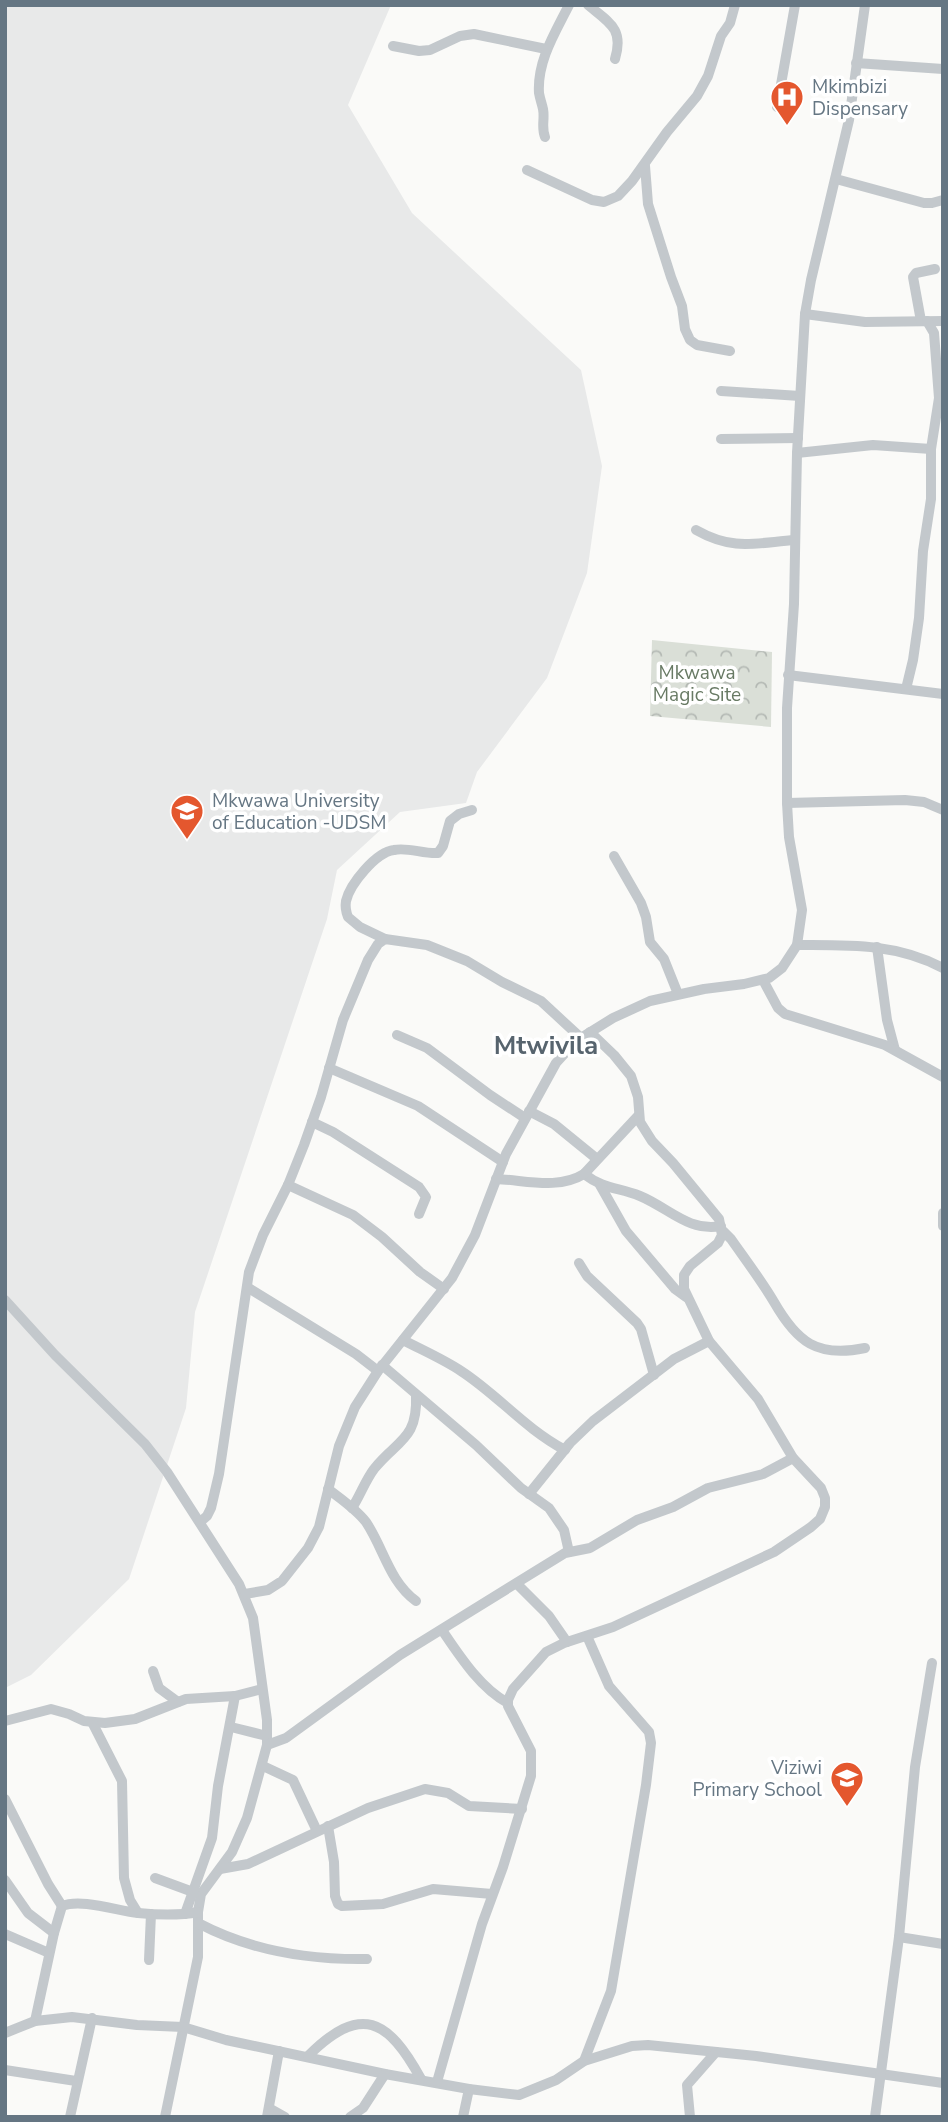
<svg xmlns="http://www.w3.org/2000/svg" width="948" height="2122" viewBox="0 0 948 2122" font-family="'Nunito Sans',sans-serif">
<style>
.built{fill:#e8e9e9}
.park{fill:url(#park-crowns)}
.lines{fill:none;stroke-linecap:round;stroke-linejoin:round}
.minor{stroke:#c3c8cc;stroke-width:10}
.labels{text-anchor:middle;stroke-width:7;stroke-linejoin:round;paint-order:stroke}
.poi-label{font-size:19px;fill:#657683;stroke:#fff;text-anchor:start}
.park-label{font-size:19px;fill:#687a64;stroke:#fff}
.district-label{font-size:26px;font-weight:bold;fill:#57646e;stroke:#fff}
</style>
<defs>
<pattern id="park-crowns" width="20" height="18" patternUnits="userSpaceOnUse" patternTransform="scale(1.75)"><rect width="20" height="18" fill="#dadfd7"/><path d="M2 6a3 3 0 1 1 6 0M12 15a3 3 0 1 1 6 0" fill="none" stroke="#b4b9b4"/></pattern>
</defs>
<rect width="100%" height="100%" fill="#fafaf8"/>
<!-- built -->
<polygon class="built" points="5,5 391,5 348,105 412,213 581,370 602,466 587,573 547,678 477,772 466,803 400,812 337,870 327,919 195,1312 186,1408 129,1579 31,1675 5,1688"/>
<!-- park -->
<polygon class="park" points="652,640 772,652 771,727 650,716"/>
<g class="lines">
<!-- minor -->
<g class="minor">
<path d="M588,5C610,23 624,29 615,59"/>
<polyline points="393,46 419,51 430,50 460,36 474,34 546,49"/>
<polyline points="856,63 943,69"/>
<polyline points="777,107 795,5"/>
<path d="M545,137C541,127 545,119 543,109C542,104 540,99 539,93C537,61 555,33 569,5"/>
<polyline points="645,166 648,204 671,277 682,306 685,329 690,340 697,345 730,351"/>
<polyline points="527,170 592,200 604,202 618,196 632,181 667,132 697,96 708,76 721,36 730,23 735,5"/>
<polyline points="836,179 924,203 932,203 943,200"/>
<polyline points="805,314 865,322 943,321"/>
<polyline points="921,321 913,277 916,273 935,269"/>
<polyline points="721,391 800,396"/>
<polyline points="721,439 798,438"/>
<polyline points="797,453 873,445 931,449"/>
<path d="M696,530C733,551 755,543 795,540"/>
<polyline points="788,675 943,694"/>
<polyline points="906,689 913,660 919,618 923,551 931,499 931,449 939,398 934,333 927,321"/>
<polyline points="787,803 905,800 924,802 943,810"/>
<polyline points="614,856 641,903 646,917 650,942 664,959 678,994"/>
<path d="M385,939L360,927L348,917C346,912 345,907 346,901C350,884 376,852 394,850C408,847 423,854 438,853L443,846L450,821L459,814L472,810"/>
<path d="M797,945C848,945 896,943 943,968"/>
<polyline points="877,947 887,1020 895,1050"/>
<polyline points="763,980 778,1008 785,1014 885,1045 943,1077"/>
<polyline points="397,1035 427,1048 490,1095 525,1118"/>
<polyline points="329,1068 418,1106 503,1162"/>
<polyline points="529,1111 554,1124 597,1159"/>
<polyline points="312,1122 333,1132 419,1187 426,1197 419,1214"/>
<path d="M584,1174C605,1190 618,1187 640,1196C669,1208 688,1232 721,1226"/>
<path d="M496,1179C525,1180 558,1190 584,1174L639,1115"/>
<polyline points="288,1185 353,1215 382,1237 420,1272 444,1289"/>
<polyline points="600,1185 626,1231 675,1289 686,1297"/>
<polyline points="943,1213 943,1226"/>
<path d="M723,1231L731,1239C745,1259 761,1280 774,1302C797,1342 817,1358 865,1348"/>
<polyline points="579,1263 587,1276 637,1323 641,1329 654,1375"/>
<polyline points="247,1287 356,1354 378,1371"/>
<polyline points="5,1300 55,1355 145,1444 167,1472 239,1584 253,1618 267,1720 267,1745 247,1818 232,1852 201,1894 198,1912 198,1957 165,2117"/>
<path d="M403,1340C422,1350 443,1359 461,1371C498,1395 524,1428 565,1450"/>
<polyline points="382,1365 476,1445 521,1488 549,1508 564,1530 569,1552"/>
<path d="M328,1489C341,1499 356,1509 366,1522C384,1549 389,1581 416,1601"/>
<polyline points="529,1494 570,1443 593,1421 674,1359 709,1341"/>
<path d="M352,1508C360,1496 365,1481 374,1469C397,1440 418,1440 416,1395"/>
<polyline points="200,1522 207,1516 211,1508 219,1474 249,1272 263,1235 288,1185 304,1145 321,1097 343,1020 368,960 378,944 385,939 427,945 467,961 502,982 541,1001 581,1038"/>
<polyline points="517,1584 549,1616 567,1642"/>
<polyline points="245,1594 268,1590 282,1581 308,1548 319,1527 339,1446 355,1407 378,1371 452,1278 475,1235 506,1154 556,1063 576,1041 613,1018 650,1001 704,989 744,984 769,978 782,968 797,945 802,910 789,837 787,803 787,708 794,604 797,453 805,314 811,280 849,120 865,5"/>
<path d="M442,1630C459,1655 480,1688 508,1703"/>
<polyline points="153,1671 159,1688 178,1702"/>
<polyline points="5,1721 51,1709 69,1714 84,1721 105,1723 135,1719 186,1699 235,1696 262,1689"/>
<polyline points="92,1722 122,1781 124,1878 130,1900 138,1913"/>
<polyline points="231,1727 267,1736"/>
<polyline points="267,1745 286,1738 400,1655 565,1553 590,1548 637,1520 673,1507 708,1488 763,1474 793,1458"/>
<polyline points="263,1766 293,1780 317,1831"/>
<polyline points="5,1799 48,1884 62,1906"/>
<polyline points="328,1826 334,1862 335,1896 338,1904 342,1906 383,1904 433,1889 492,1894"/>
<polyline points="220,1869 248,1864 368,1808 425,1789 448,1793 469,1806 522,1809"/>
<polyline points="155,1878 193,1892"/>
<polyline points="5,1880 28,1913 54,1933"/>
<polyline points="185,1914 212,1838 218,1786 235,1696"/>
<path d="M198,1923C251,1951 308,1960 367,1959"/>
<polyline points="5,1934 49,1953"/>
<polyline points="899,1937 943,1944"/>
<polyline points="149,1960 151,1914"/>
<path d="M35,2021L54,1933L62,1906C81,1898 118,1911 138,1913C158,1915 178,1916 198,1912"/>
<polyline points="5,2033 35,2021 72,2017 137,2025 183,2027 226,2040 385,2074 469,2089 519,2095 556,2080 584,2061 632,2046 648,2045 756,2056 943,2083"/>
<path d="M308,2056C361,2003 388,2019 421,2079"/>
<polyline points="584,2061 611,1991 646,1785 651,1743 649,1732 609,1686 587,1636"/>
<polyline points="5,2070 76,2081"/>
<polyline points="437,2082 482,1924 503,1867 531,1776 531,1751 508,1706 508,1700 513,1689 546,1652 564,1643 613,1627 774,1552 811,1527 820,1519 825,1507 825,1498 821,1488 793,1458 758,1399 709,1341 684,1289 684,1275 690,1266 718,1243 722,1235 719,1219 673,1163 652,1141 640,1122 638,1097 631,1076 614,1055 590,1032"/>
<polyline points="269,2108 285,2117"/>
<polyline points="70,2117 92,2018"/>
<polyline points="267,2117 279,2051"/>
<polyline points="350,2117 363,2108 385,2074"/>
<polyline points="463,2117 469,2089"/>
<polyline points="690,2117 687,2085 716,2052"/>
<polyline points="875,2117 899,1937 915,1767 932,1663"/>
</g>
</g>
<!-- icons -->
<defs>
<symbol id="hospital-pin" viewBox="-11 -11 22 30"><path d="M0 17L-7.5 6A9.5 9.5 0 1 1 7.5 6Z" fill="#e4572e" stroke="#fff"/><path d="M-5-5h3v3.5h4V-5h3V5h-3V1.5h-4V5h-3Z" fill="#fff"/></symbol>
<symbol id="university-pin" viewBox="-11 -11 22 30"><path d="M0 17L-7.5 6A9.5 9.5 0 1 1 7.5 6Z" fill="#e4572e" stroke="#fff"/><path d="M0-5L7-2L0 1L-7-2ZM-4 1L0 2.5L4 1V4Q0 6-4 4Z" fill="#fff"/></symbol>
<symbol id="school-pin" viewBox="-11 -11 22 30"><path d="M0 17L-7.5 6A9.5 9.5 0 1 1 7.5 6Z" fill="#e4572e" stroke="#fff"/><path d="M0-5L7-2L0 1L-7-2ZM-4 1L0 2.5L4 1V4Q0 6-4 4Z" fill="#fff"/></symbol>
</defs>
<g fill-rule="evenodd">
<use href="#hospital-pin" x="768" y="78" width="38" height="52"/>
<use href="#university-pin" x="168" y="792" width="38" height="52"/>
<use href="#school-pin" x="828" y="1759" width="38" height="52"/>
</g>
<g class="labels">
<!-- poi labels -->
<g class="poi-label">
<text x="812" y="93">Mkimbizi<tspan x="812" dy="22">Dispensary</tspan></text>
<text x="212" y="807">Mkwawa University<tspan x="212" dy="22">of Education -UDSM</tspan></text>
<text x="822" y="1774" text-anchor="end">Viziwi<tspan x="822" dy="22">Primary School</tspan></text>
</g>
<!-- park labels -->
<g class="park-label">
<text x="697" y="679">Mkwawa<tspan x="697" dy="22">Magic Site</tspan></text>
</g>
<!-- district labels -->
<g class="district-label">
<text x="546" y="1054">Mtwivila</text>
</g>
</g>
<!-- border -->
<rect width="948" height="2122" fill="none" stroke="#657683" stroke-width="14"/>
</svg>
